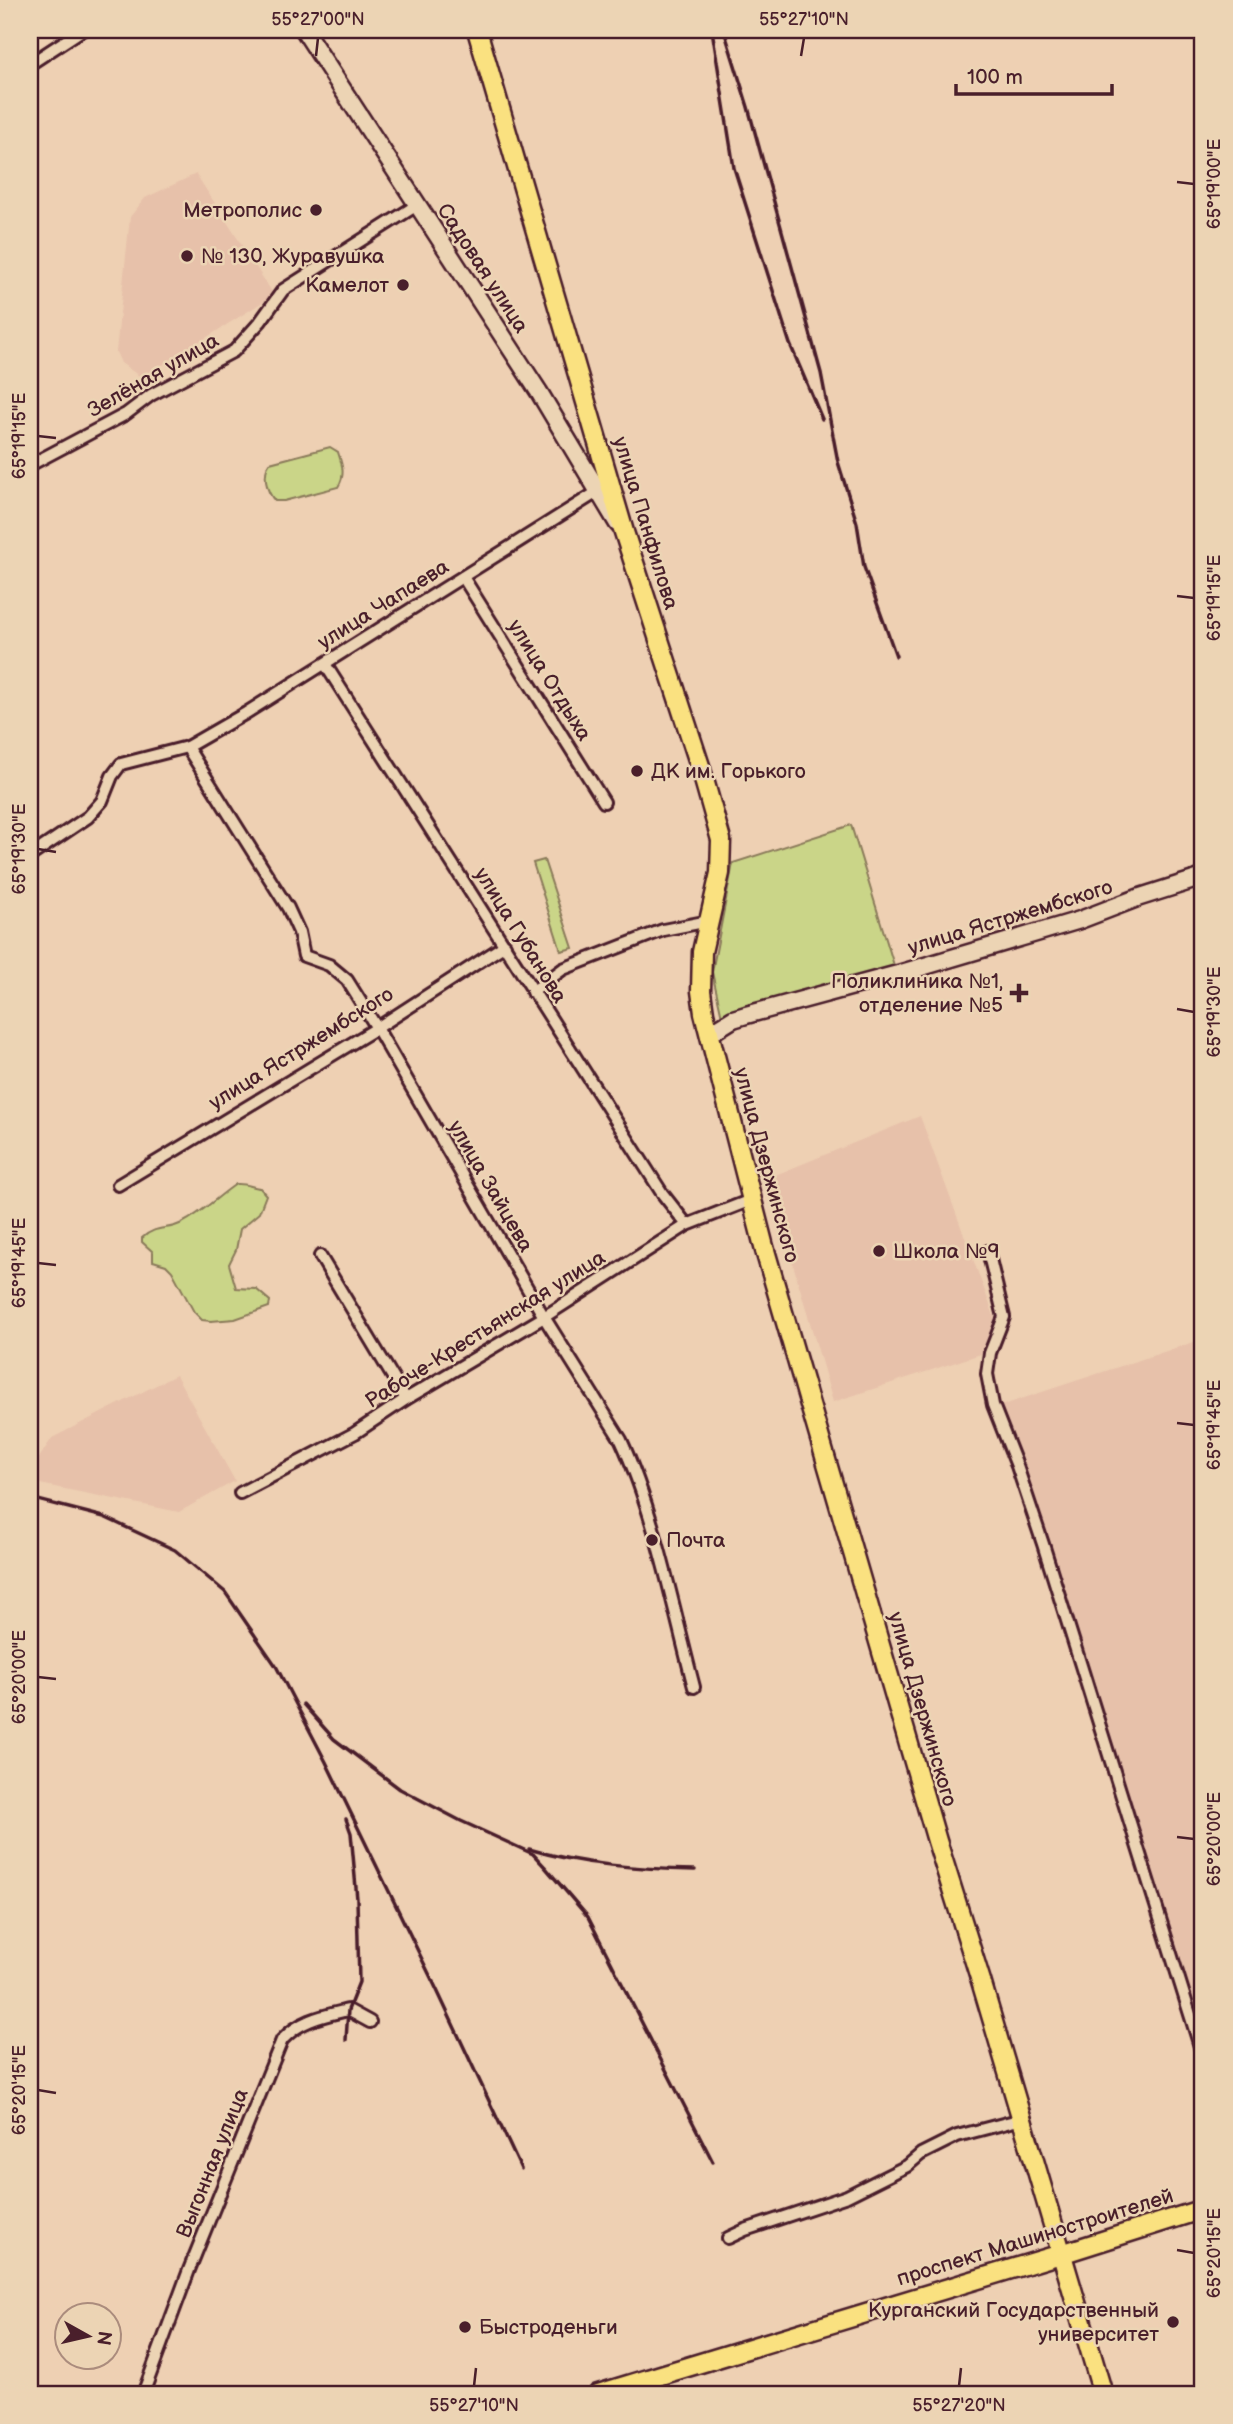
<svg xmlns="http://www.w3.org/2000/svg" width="1233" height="2424" viewBox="0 0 1233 2424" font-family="'Balsamiq Sans',sans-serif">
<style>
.built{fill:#e7c1aa}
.green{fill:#cad588;stroke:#8a7a5a;stroke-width:2}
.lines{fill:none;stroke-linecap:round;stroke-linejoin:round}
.street-casing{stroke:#4a1f2b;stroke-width:16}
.secondary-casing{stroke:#4a1f2b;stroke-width:21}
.primary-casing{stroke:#4a1f2b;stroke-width:23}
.street{stroke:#ecd4b4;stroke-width:10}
.secondary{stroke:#ecd4b4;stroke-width:16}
.primary{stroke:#fae180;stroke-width:18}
.rail{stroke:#4a1f2b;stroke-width:3.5}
.ticks{fill:none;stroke:#4a1f2b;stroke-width:2.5}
.poi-dot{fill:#4a1f2b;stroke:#ecd4b4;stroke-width:2.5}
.labels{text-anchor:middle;stroke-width:5;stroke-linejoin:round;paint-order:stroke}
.poi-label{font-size:21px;fill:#4a1f2b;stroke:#ecd4b4;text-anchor:start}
.street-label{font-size:21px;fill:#4a1f2b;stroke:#ecd4b4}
.neatline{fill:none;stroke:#4a1f2b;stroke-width:2.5}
.ticks-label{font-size:18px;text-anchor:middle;fill:#4a1f2b}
</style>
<rect width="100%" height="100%" fill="#eed0b3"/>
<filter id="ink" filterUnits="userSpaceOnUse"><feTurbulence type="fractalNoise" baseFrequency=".0143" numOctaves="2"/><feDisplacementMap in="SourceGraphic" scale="14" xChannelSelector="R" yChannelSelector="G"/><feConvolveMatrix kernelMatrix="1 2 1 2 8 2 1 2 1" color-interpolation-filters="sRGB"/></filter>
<g filter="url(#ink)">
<!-- built -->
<g class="built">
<polygon points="196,174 274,295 142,378 121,363 116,352 130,217 145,198"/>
<polygon points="920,1116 997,1324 987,1352 833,1402 768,1178"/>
<polygon points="1203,1339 1203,2034 1000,1406"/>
<polygon points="176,1375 235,1481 179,1512 30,1482 30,1472 52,1438"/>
</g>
<!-- green -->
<g class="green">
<path d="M330,447L338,452C342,465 346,474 338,487L284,501H275C266,491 262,473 270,463Z"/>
<polygon points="851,825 896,972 722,1017 712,972 733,863"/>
<polygon points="544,860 573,948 561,951 533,863"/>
<path d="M236,1184C246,1183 254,1188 260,1188L266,1195L259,1213L240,1229L236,1250L229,1264L236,1288L256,1289L270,1301L269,1307L235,1319L211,1321L202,1320L194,1312L172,1271L166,1265L153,1261V1252L142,1242V1238C156,1225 167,1231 182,1223C202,1213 218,1196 236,1184Z"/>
</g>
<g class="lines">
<defs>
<g id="street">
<polyline points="30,64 82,30"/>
<polyline points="30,465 126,414 151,395 234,351 260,322 283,290 417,205"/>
<polyline points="463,577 604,802"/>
<polyline points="325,664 662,1193 687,1225"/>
<path d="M187,747L288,908L299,932L304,956L329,965L347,980L377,1028L544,1317L621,1440C655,1513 673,1608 694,1687"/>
<polyline points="30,856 88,817 102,801 112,776 121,764 187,747 246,713 602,489"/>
<polyline points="532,992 563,969 663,930 709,921"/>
<polyline points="118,1185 377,1028 505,945"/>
<polyline points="988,1251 1004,1317 990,1353 987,1374 993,1405 1017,1466 1043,1544 1203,2056"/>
<polyline points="320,1256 406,1399"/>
<polyline points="240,1493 355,1433 406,1399 544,1317 687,1225 751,1200"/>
<polyline points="728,2238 745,2230 847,2196 907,2166 921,2154 957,2136 1022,2119"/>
<path d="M143,2394L189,2270L282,2040C300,2020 323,2016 348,2010L370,2022"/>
</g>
<g id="secondary">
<polyline points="304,30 539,392 618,524"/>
<polyline points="709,1034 733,1019 746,1015 898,974 1080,920 1140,897 1203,877"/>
</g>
<g id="primary">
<polyline points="477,30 624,532 701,769 721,840 720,873 702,952 701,991 704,1013 764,1247 937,1841 981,1981 1103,2394"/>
<polyline points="598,2394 1061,2254 1203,2209"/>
</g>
</defs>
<!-- street casing -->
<use href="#street" class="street-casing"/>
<!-- secondary casing -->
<use href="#secondary" class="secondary-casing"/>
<!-- primary casing -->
<use href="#primary" class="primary-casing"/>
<!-- street -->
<use href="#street" class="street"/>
<!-- secondary -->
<use href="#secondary" class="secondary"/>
<!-- primary -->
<use href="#primary" class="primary"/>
<!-- rail -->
<g class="rail">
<polyline points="712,30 734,168 790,344 822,419"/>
<polyline points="724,30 748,107 821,373 838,462 857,523 864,567 896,656"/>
<polyline points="30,1498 104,1517 175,1550 225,1592 276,1666 326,1762 436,1988 521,2169"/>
<polyline points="303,1704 334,1739 400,1789 461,1821 533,1854 545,1867 588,1917 713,2162"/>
<path d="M529,1849C582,1865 639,1869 695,1870"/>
<polyline points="346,2040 348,2010 359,1982 357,1899 351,1833 346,1819"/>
</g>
</g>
</g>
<!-- ticks -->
<path class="ticks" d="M316,56L318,38M801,56L804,38M1177,182L1194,184M38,436L56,438M1177,596L1194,598M38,849L56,852M1177,1009L1194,1012M38,1263L56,1265M1177,1423L1194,1425M38,1677L56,1679M1177,1837L1194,1839M38,2090L56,2093M1177,2250L1194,2253M474,2386L476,2368M959,2386L961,2368"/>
<!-- markers -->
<g class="poi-dot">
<circle cx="316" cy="210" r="7"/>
<circle cx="187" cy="256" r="7"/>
<circle cx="403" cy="285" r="7"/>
<circle cx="637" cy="771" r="7"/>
<path d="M1015.5 982.5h7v7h7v7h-7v7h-7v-7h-7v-7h7z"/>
<circle cx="879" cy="1251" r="7"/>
<circle cx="652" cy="1540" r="7"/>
<circle cx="1173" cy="2322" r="7"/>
<circle cx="465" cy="2327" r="7"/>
</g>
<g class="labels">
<!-- poi labels -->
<g class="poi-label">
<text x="302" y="217" text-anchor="end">Метрополис</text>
<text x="201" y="263">№ 130, Журавушка</text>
<text x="389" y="292" text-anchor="end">Камелот</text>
<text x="651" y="778">ДК им. Горького</text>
<text x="1003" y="988" text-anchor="end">Поликлиника №1,<tspan x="1003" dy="24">отделение №5</tspan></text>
<text x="893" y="1258">Школа №9</text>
<text x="666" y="1547">Почта</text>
<text x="1159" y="2317" text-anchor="end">Курганский Государственный<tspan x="1159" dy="24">университет</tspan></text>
<text x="479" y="2334">Быстроденьги</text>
</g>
<!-- street labels -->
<g class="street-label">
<text transform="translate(483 268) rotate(57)" y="7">Садовая улица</text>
<text transform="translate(153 375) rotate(-30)" y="7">Зелёная улица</text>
<text transform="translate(646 523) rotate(73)" y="7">улица Панфилова</text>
<text transform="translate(383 604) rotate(-32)" y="7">улица Чапаева</text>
<text transform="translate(550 680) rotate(58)" y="7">улица Отдыха</text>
<text transform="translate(1010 917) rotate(-17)" y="7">улица Ястржембского</text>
<text transform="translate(521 935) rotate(58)" y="7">улица Губанова</text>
<text transform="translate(301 1048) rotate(-32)" y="7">улица Ястржембского</text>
<text transform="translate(767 1165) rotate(75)" y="7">улица Дзержинского</text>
<text transform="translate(491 1186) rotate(60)" y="7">улица Зайцева</text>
<text transform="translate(485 1329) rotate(-32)" y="7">Рабоче-Крестьянская улица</text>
<text transform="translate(923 1709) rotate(74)" y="7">улица Дзержинского</text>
<text transform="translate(212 2163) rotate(-68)" y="7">Выгонная улица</text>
<text transform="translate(1035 2237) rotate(-17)" y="7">проспект Машиностроителей</text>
</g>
</g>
<!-- margin -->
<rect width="1233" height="2424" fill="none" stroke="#ecd4b4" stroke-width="77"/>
<!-- north arrow -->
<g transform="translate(88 2336) rotate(98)"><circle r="33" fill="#ecd4b4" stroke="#ab8c7d" stroke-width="2"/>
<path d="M0-5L12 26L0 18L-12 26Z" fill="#4a1f2b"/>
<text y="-10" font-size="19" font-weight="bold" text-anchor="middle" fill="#4a1f2b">N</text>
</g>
<!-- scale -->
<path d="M956 84v10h156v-10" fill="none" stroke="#4a1f2b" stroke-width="3.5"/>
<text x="967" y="84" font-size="21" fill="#4a1f2b" stroke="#ecd4b4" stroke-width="5" paint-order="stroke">100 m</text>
<rect x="38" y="38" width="1156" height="2348" class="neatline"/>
<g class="ticks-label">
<text x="318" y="25">55°27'00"N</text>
<text x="804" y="25">55°27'10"N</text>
<text transform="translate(1214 184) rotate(-90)" y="6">65°19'00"E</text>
<text transform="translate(19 436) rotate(-90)" y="6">65°19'15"E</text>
<text transform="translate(1214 598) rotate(-90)" y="6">65°19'15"E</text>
<text transform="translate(19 849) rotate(-90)" y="6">65°19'30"E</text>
<text transform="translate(1214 1012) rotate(-90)" y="6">65°19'30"E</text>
<text transform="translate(19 1263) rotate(-90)" y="6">65°19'45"E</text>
<text transform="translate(1214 1425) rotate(-90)" y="6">65°19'45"E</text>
<text transform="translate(19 1677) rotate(-90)" y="6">65°20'00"E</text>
<text transform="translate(1214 1839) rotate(-90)" y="6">65°20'00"E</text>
<text transform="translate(19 2090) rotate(-90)" y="6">65°20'15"E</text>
<text transform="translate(1214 2253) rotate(-90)" y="6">65°20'15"E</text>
<text x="474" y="2411">55°27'10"N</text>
<text x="959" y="2411">55°27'20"N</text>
</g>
</svg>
